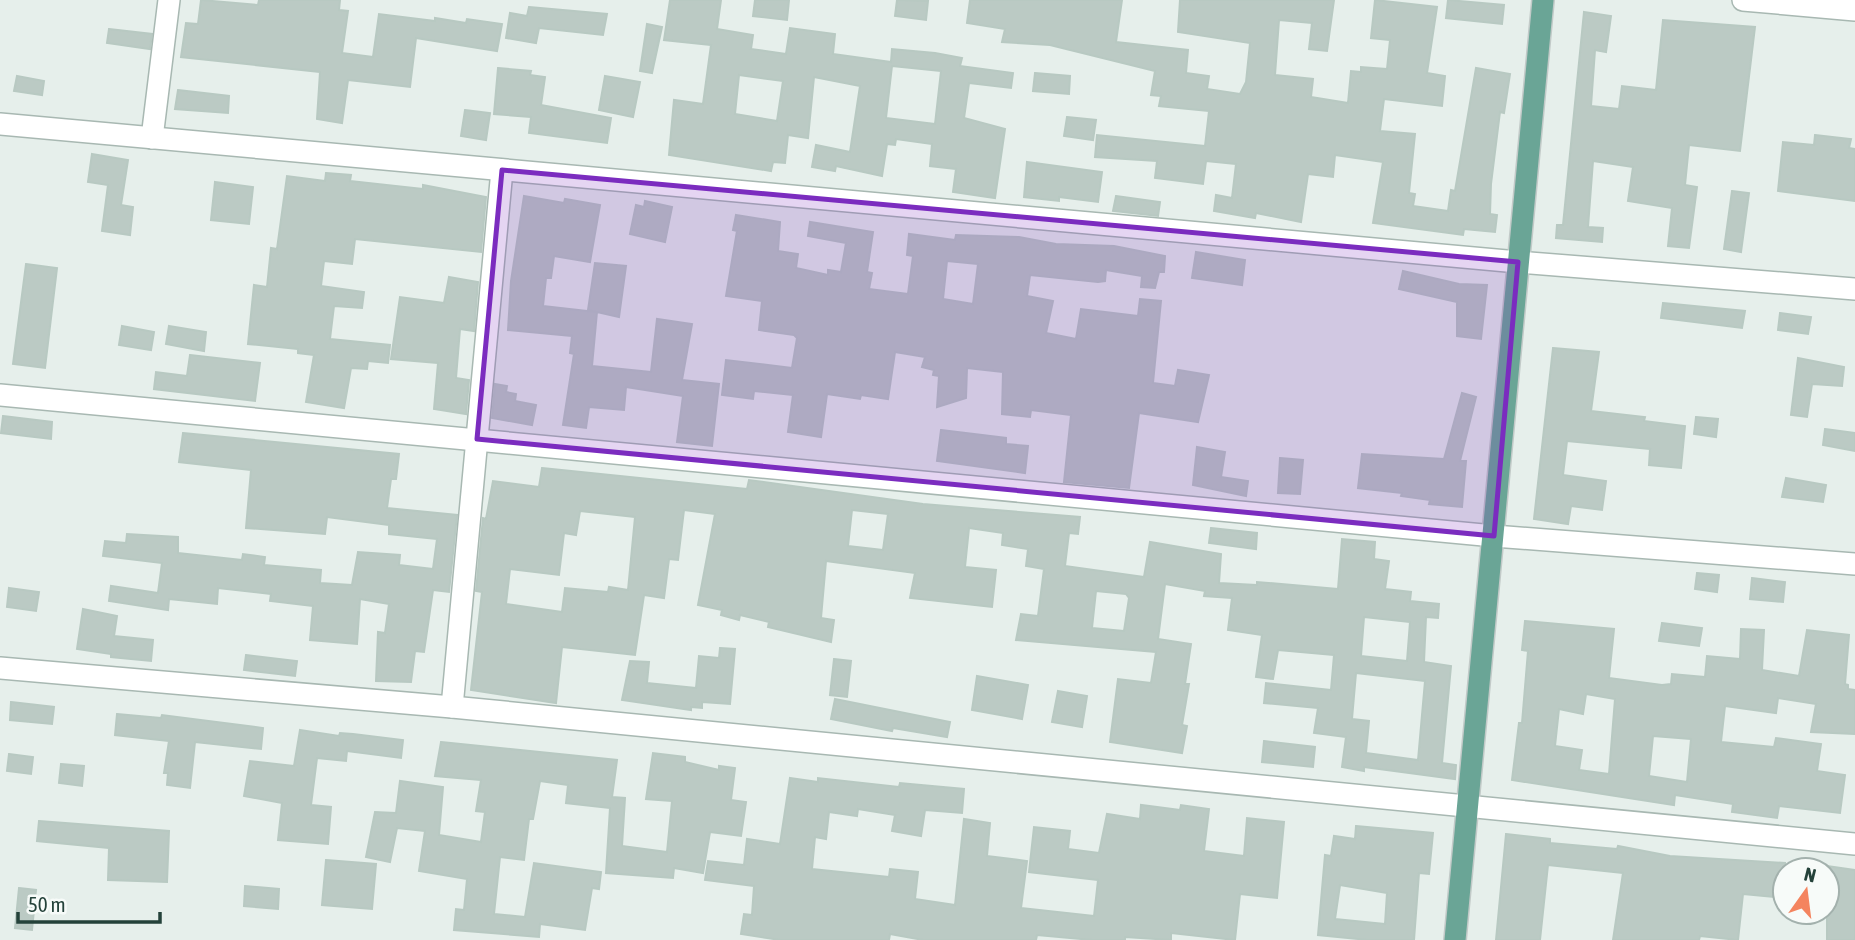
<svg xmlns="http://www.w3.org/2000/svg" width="1855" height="940" viewBox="0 0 1855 940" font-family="'Asap Condensed',sans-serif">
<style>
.building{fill:#bbcac4;stroke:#b8c9c2;stroke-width:2;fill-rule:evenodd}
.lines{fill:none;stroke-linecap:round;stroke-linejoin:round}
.minor-casing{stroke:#a8b8b2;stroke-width:24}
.major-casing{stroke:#c2cac8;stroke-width:24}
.minor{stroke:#fff;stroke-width:21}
.major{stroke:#6aa596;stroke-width:21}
.marked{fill:#7b2cbf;fill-opacity:0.2;stroke:#7b2cbf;stroke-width:5;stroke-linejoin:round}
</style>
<rect width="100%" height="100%" fill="#e6efeb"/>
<!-- building -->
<g class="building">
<polygon points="201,0 258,5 259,0 340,0 339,10 348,11 342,53 373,57 379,14 435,21 435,18 466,23 467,19 502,24 497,51 416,38 410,87 348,80 342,123 317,119 320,72 181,57 186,23 198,24"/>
<path d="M670,0H721L717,29L753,35L751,49L786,54L790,28L835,34L833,54L891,62L892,49L935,53L962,58L960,66L1013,73L1011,88L969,83L964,118L1005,129L995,198L953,192L956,169L930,166L932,144L896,139L895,145L887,144L882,176L836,166L835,171L812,167L816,145L850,152L860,86L814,77L808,138L788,135L785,163L773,162L771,171L669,155L674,100L703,104L711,45L664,40ZM892,66L941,71L935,124L886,118ZM739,75L783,81L777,121L735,114Z"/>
<polygon points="755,0 789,0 787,20 753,16"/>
<polygon points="897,0 928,1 926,20 895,16"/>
<polygon points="970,0 1122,0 1116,42 1188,50 1186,73 1209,76 1207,89 1240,94 1246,82 1250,43 1178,32 1180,0 1334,0 1327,51 1309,49 1312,23 1279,20 1275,75 1313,79 1311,97 1348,103 1351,71 1361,72 1361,67 1387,69 1390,40 1371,38 1375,0 1437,7 1427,73 1445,76 1442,106 1384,99 1380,131 1415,134 1409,193 1415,194 1413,206 1448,211 1451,190 1455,191 1476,68 1510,74 1504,113 1500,112 1491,184 1490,214 1497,215 1495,232 1464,229 1463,235 1373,223 1383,162 1335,155 1333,177 1308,174 1301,222 1256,213 1255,218 1214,211 1216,195 1232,198 1236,164 1206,161 1203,184 1155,178 1157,161 1095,157 1097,135 1205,146 1209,111 1159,106 1161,96 1151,95 1155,71 1050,45 1002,42 1005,29 967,23"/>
<polygon points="1448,0 1504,5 1502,24 1446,18"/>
<polygon points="529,7 607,14 603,35 539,28 536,43 506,38 510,13 527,16"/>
<polygon points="1584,12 1611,16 1606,52 1595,50 1591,106 1619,109 1622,86 1656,90 1663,20 1755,27 1740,151 1689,145 1685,185 1697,187 1689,248 1668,246 1672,208 1628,201 1633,167 1593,161 1588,227 1603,228 1602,242 1556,238 1557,225 1563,225"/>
<polygon points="647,24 662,27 652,73 640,71"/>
<polygon points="109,29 152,34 150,49 107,43"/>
<polygon points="498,68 531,71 530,75 545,77 541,105 611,118 607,143 529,133 531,117 494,114"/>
<polygon points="1035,73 1070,76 1069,94 1033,91"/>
<polygon points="17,76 44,81 42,95 14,91"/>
<polygon points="605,76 640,82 633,117 599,110"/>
<polygon points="178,90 229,96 228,113 175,109"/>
<polygon points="465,110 490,113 486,140 461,136"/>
<polygon points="1067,117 1096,120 1093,140 1064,136"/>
<polygon points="1815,135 1851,139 1849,148 1855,149 1855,201 1778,191 1783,142 1814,145"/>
<polygon points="92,154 128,160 121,205 133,207 130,235 102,231 108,185 88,182"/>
<polygon points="1027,162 1102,172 1098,202 1059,197 1059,201 1024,197"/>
<polygon points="326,173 351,175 350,181 423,189 423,185 486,197 481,252 355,239 352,264 324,261 321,286 364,292 362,308 334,306 330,339 390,345 388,363 368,361 367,369 351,368 344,408 306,402 314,355 298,353 298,349 248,344 254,285 267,287 271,248 277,249 287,176 325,181"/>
<polygon points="215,182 253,187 249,224 211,220"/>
<polygon points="1732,191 1749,193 1741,252 1724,249"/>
<polygon points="524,196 564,203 565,199 600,205 590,262 554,256 551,278 546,278 543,306 596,312 588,310 595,263 626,266 619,317 597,312 592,366 651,372 657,319 692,324 682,380 719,384 712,446 677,442 683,396 626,387 624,410 589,407 586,428 563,425 574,354 570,353 572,336 508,330 511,281"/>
<polygon points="1116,196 1160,202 1158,216 1113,211"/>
<polygon points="645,201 672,207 665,242 630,234 636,205 644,207"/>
<path d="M736,215L780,222L778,251L798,254L796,268L828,275V270L841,272L846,243L808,236L810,222L873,232L867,272L872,273L869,289L908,294L913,256L907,255L909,234L955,240L956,235L1019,237L1056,244L1114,246L1165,256L1164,272H1159L1155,288L1141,287L1142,276L1106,270L1105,281L1098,282L1030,275L1027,296L1053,301L1046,333L1076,339L1081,309L1138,316L1140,299L1161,301L1153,383L1175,386L1178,370L1209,375L1198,422L1139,413L1129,488L1064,482L1071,415L1031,410L1030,417L1002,414L1003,372L967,368L966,398L937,407L939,376L933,375L934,370L922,367L925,357L895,352L888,399L861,395L860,399L827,394L821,437L788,432L793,395L754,391L753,399L722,395L726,360L792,368L797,338L794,335L759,330L762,301L726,296L737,231L733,230ZM947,261L978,264L973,304L943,299Z"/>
<polygon points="1196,252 1245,260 1242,285 1192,278"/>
<polygon points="26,264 57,268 45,368 13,364"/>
<polygon points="1403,271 1459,284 1487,285 1481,339 1457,336 1457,302 1399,289"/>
<polygon points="449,277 478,282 474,331 460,329 456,378 469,380 466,414 434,409 438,363 391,359 400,297 444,303"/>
<polygon points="1663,303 1745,311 1742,328 1661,318"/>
<polygon points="1780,313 1811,317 1808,334 1778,330"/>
<polygon points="122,326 154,332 151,350 119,345"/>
<polygon points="169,326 206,332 204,351 166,344"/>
<polygon points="1553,348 1599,352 1591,411 1645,417 1644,421 1685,426 1681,468 1649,465 1650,449 1567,441 1563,475 1606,481 1602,510 1571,506 1568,524 1534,519"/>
<polygon points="190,355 260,363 255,401 154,389 156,372 187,376"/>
<polygon points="1798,358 1844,367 1842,386 1812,384 1807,417 1791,415"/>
<polygon points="495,384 507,386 506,392 516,394 515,401 536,405 532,425 492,418"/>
<polygon points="1462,393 1476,397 1460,461 1466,461 1462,507 1429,504 1430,500 1401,496 1402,493 1358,488 1362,454 1444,459"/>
<polygon points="3,416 52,422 51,439 1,433"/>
<polygon points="1696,417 1718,419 1716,437 1694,434"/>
<polygon points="1825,429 1855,433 1855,451 1823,445"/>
<polygon points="941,430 1006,438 1006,444 1028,446 1025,473 937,461"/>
<polygon points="183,433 399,454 396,479 391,479 387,508 457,515 449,592 433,590 424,652 415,651 411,682 376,681 378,632 385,633 389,604 360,599 357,644 310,640 313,606 270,601 271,594 218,588 217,604 169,599 168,610 109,601 111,586 158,593 162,563 103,556 105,541 126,543 127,534 178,537 178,553 242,560 243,554 265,557 264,565 321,570 320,583 352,585 358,552 400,555 399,565 433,569 437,539 389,534 389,525 327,517 325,534 246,528 251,470 179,462"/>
<polygon points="1197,447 1225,452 1221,477 1248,481 1246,496 1193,485"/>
<polygon points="1280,458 1303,460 1300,494 1278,493"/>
<path d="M542,468L747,489L749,480L923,504L1080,517L1078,534L1069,533L1065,566L1144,577L1150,542L1221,554L1219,583L1257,585V582L1338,589L1342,539L1375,542L1374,559L1389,561L1385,589L1411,592L1410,601L1439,604L1438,618L1426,617L1424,662L1451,666L1442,763L1456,765L1455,779L1364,767V771L1342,767L1346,737L1314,733L1318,708L1264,703L1266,683L1331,690L1334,655L1278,650L1273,679L1256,677L1262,635L1228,630L1232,598L1204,596L1205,591L1165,584L1158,639L1191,644L1185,684H1189L1182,725L1187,726L1182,753L1110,742L1118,679L1151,683L1156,652L1016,640L1021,614L1038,616L1044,569L1026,566L1028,549L1002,545L1003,533L969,528L965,567L996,570L992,607L910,598L915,573L826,561L821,618L834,620L831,642L768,627L769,622L740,615L739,620L721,615L722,610L698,605L715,514L684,510L678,560L669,559L664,598L644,595L635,655L562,647L556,703L471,690L482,592L476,591L483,518L486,519L493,481L539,487ZM852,510L888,514L883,550L848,546ZM580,511L635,517L628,590L609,587L608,592L565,588L562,612L506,604L510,569L559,575L564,533L576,535ZM1096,591L1126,594L1129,598L1124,631L1092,628ZM1364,617L1410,622L1407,661L1361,656ZM1356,673L1425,681L1418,760L1366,753L1369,721L1352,719Z"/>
<polygon points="1786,478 1826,485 1823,502 1782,497"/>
<polygon points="1211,528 1257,533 1256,549 1209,543"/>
<polygon points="1697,573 1719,575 1717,592 1695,589"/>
<polygon points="1752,578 1785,582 1783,602 1750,599"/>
<polygon points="9,588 39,592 36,611 7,607"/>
<polygon points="83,609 117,616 114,636 153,640 151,661 111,657 111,654 77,649"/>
<path d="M1525,621L1614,629L1609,678L1662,685L1671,684L1672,674L1705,677L1707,656L1740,659L1741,629L1764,630L1762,670L1799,676L1807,630L1849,635L1845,684L1848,685V689L1855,690V734L1811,732L1816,704L1778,698L1776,713L1725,706L1721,742L1774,747L1776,738L1821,744L1817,771L1845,775L1840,813L1779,806L1777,818L1732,812L1733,804L1675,795L1674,805L1512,780L1519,723H1522L1528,651L1522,650ZM1586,694L1615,699L1609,774L1579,770L1582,750L1555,746L1559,709L1583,714ZM1653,736L1691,739L1687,782L1649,776Z"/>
<polygon points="1662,623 1702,628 1699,646 1659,641"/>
<polygon points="720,648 735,649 730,704 702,702 702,708 691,707 691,710 622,700 630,661 649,662 647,683 696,688 699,656 719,658"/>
<polygon points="246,655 297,661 295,676 244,670"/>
<polygon points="834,659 851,661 847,697 830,695"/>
<polygon points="977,676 1028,685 1022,719 972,710"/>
<polygon points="1058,691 1087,696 1082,727 1052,722"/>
<polygon points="835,699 950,722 947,737 893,728 892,731 831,719"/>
<polygon points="11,702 54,707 52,724 10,720"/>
<polygon points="117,714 161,718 162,715 263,728 261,749 195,742 190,788 167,785 168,773 164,773 169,741 115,735"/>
<polygon points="300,730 339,736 340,733 353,734 403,740 401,758 347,751 346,761 317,758 311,805 331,807 328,844 278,840 282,803 244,796 250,761 294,766"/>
<polygon points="1264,741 1315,747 1313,767 1262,762"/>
<polygon points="441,742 617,760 612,797 625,798 622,846 667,852 672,801 646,799 653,753 685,757 685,762 719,770 719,766 735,768 731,800 746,802 741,836 710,832 703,873 674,868 673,878 606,873 610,808 566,803 568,785 540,781 533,819 529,819 524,860 500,857 494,914 525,917 534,863 601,872 599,889 592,888 585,930 540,924 539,937 454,930 456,909 464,910 467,879 419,871 425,831 397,828 390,862 366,857 375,812 396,813 400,781 443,787 439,835 481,842 485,812 476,811 481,780 435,776"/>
<polygon points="9,754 33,757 31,774 7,771"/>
<polygon points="61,764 84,766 82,786 59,783"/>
<polygon points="790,778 818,782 818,778 899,787 900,783 964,789 962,813 925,810 921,836 892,831 895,815 858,809 857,816 829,812 826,839 815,837 812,869 889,877 890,869 918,872 915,899 955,905 964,819 990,823 987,856 1027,861 1021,908 1094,916 1098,880 1029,872 1034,827 1070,831 1068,849 1099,853 1107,814 1140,819 1141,805 1180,810 1181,805 1209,809 1204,851 1244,856 1247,818 1284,822 1277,898 1240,894 1235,940 1171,933 1171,940 1125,937 1125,940 1092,940 1037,935 1036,940 923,940 890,934 889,940 780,940 741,934 744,914 752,915 754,886 705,880 708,861 744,865 747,839 780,844"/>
<polygon points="39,821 169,831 167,882 108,880 109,848 37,841"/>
<path d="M1356,826L1433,833L1429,874L1419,873L1414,940H1368L1318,935L1325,855L1331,856L1334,836L1355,839ZM1340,885L1387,893L1385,924L1335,919Z"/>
<polygon points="1506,834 1550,839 1550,843 1617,849 1618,846 1670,856 1785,863 1785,898 1743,894 1738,940 1700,936 1699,940 1613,940 1623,873 1548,865 1540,940 1496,940"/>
<polygon points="326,860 376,864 372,909 322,905"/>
<polygon points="1827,866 1855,870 1855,940 1827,940"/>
<polygon points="245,886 279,889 278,909 244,906"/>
<polygon points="19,888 36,890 32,930 15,928"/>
</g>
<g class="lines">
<defs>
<g id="minor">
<polyline points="1743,0 1855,10"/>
<polyline points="0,124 1518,262 1855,289"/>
<polyline points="152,138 169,0"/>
<polyline points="0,395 1494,536 1855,564"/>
<polyline points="0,668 452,707 1855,844"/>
<polyline points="452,707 502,170"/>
</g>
<polyline id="major" points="1455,940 1543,0"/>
</defs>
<!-- minor casing -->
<use href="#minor" class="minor-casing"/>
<!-- major casing -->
<use href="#major" class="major-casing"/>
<!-- minor -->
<use href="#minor" class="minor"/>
<!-- major -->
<use href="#major" class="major"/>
</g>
<!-- marked area -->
<path class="marked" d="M502,170L1518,262L1494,536L477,439Z"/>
<!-- north arrow -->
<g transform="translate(1806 891) rotate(14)"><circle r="33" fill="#f7fbf9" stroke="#a3b1ad" stroke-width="2"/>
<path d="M0-5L12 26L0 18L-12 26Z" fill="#f4845f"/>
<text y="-10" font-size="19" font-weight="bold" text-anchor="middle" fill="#24423a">N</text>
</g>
<!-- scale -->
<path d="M18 912v10h142v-10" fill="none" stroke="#24423a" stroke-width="3.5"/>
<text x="28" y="912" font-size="21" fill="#24423a" stroke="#f7fbf9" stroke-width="5" paint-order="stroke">50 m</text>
</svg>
